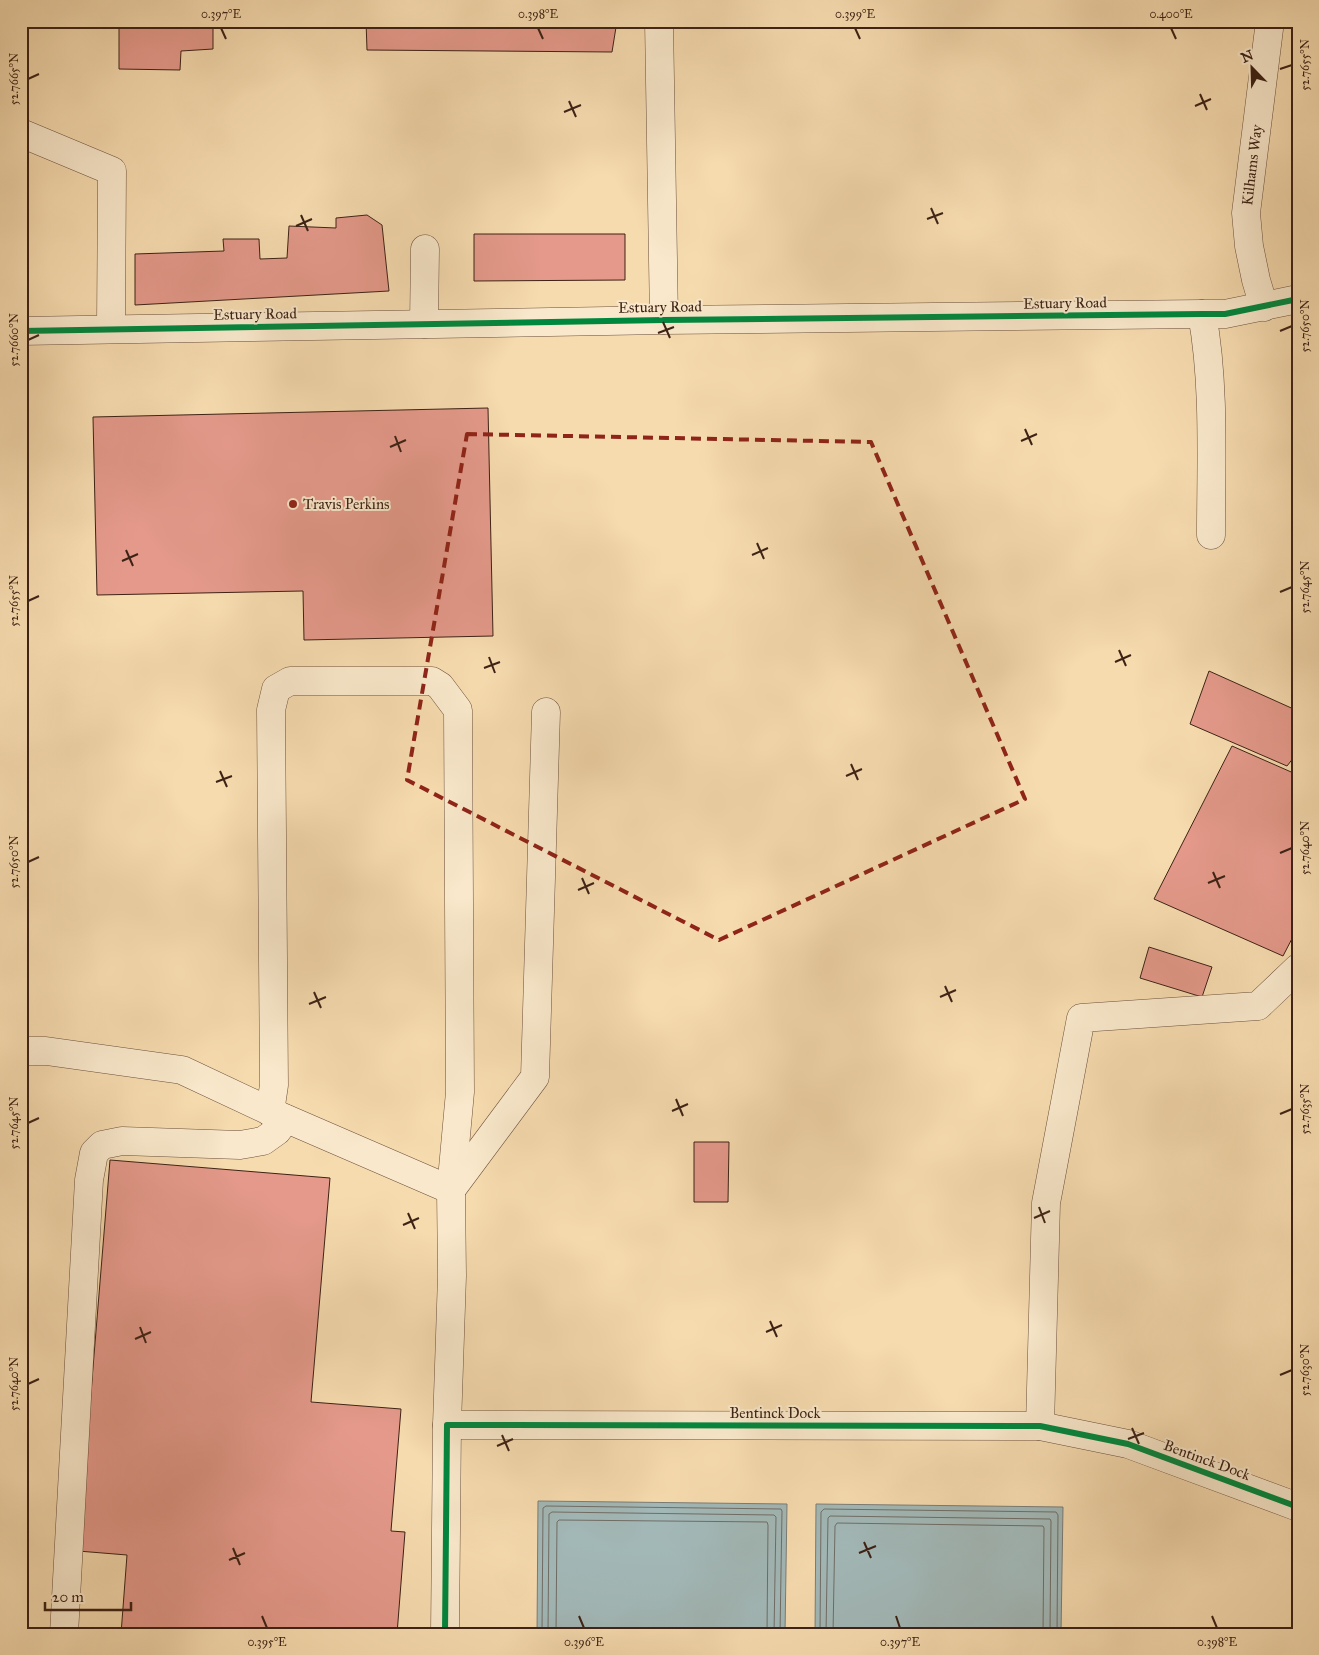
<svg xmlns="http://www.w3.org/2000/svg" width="1319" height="1655" viewBox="0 0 1319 1655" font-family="'IM FELL Great Primer',serif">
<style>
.water{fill:#a2b8b7;stroke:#7a7c76}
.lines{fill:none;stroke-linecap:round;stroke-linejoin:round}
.shore{stroke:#706d66;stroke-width:1}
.building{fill:#e4998a;stroke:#3d2215}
.minor-casing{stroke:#6b503c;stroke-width:29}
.minor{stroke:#f9e8cb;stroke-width:28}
.cycleway-casing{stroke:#f9e8cb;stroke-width:9}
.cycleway{stroke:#00873e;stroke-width:6}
.marked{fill:none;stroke:#8f2418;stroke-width:4;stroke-dasharray:10 6;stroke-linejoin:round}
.ticks{fill:none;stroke:#3d2215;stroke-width:2}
.poi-dot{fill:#8f2418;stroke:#f9e8cb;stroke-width:2}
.labels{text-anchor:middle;stroke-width:4;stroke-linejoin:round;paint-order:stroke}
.street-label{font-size:15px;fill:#3d2215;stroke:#f9e8cb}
.poi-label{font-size:15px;fill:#3d2215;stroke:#f9e8cb;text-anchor:start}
.neatline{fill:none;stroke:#3d2215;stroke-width:2}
.ticks-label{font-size:12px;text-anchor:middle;fill:#3d2215}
</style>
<rect width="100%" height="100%" fill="#f6dbaf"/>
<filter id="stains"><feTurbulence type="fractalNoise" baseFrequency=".004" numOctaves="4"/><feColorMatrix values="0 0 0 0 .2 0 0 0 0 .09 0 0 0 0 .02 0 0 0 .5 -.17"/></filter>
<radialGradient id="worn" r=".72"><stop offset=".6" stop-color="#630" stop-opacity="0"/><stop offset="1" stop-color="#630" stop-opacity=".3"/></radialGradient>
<!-- water -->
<g class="water">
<polygon points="538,1501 787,1504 785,1634 537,1634"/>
<polygon points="816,1504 1063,1507 1061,1634 815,1634"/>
</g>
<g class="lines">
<!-- shore -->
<g class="shore">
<polyline points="542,1634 543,1508 546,1506 781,1509 782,1511 780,1634"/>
<polyline points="548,1634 549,1514 552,1512 774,1515 776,1517 774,1634"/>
<polyline points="556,1634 557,1522 559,1520 767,1522 768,1525 767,1634"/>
<polyline points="820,1634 821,1512 824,1509 1056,1512 1058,1515 1057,1634"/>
<polyline points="826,1634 828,1518 830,1516 1050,1519 1051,1521 1050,1634"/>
<polyline points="833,1634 835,1526 837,1523 1043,1526 1044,1528 1043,1634"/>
</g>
</g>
<!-- building -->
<g class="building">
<polygon points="119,21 213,21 213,49 181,51 180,70 119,69"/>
<polygon points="366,21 617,21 612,52 367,50"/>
<polygon points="367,215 382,225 389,291 135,305 135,254 224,251 223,239 259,239 260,259 287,258 289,226 336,228 336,218"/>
<polygon points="474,234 625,234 625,280 474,281"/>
<polygon points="488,408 493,636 304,640 303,591 97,595 93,417"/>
<polygon points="1209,671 1298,711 1298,752 1287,766 1190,724"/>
<polygon points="1232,746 1298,775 1298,927 1283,956 1154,899"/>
<polygon points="1149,947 1212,967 1202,997 1140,978"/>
<polygon points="694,1142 729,1142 728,1202 694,1202"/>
<polygon points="110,1160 330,1178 311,1402 401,1409 391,1531 405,1532 397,1634 121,1634 127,1555 78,1551"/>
</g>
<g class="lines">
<defs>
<g id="minor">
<polyline points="659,21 664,320"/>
<polyline points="21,133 112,171 111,329"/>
<polyline points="1264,307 1256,280 1249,246 1246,213 1270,21"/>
<path d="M1202,314C1215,384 1211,463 1211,535"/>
<polyline points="424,324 425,249"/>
<polyline points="21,331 664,320 1202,314 1225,314 1298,299"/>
<polyline points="21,1051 46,1051 182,1070 280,1116 451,1190 452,1276 447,1425 445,1634"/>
<polyline points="270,1112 274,1085 271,710 276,689 290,681 432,681 440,686 458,710 460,1092 451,1190"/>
<polyline points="451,1190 535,1077 546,712"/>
<polyline points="447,1425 1040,1426 1128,1444 1298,1507"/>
<polyline points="1040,1426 1046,1203 1081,1018 1258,1006 1298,968"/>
<polyline points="64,1634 89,1180 94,1153 102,1145 122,1141 240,1145 263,1141 277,1131 286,1119"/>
</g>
</defs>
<!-- minor casing -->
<use href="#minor" class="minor-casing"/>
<!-- minor -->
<use href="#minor" class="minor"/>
<defs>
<g id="cycleway">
<polyline points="21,331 664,320 1202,314 1225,314 1298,299"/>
<polyline points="445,1634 447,1425 1040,1426 1128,1444 1298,1507"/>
</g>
</defs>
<!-- cycleway casing -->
<use href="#cycleway" class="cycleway-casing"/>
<!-- cycleway -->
<use href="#cycleway" class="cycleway"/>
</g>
<!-- marked area -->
<path class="marked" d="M467,434L871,442L1025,799L719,940L407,780Z"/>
<!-- ticks -->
<path class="ticks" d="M221,28L226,39M538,28L543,39M855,28L860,39M1171,28L1176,39M1280,69L1292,65M28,79L39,74M1200,94L1207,110M569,101L576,117M1195,106L1211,99M564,112L581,105M931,208L938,224M301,215L308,231M927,219L943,213M296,226L312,219M663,322L670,338M1280,331L1292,326M658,333L674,327M28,340L39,335M1025,429L1032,445M395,436L401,452M1021,441L1037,434M390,447L406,440M757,543L764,559M126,550L133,566M752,555L768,548M122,561L138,554M1280,592L1292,587M28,601L39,596M1119,650L1126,666M489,657L495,673M1115,662L1131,655M484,668L500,662M851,764L858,780M220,771L227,787M846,776L862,769M216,782L232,776M1280,853L1292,848M28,862L39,857M1213,872L1220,888M582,878L589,894M1208,883L1225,876M578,890L594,883M945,986L952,1002M314,992L321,1008M940,997L956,990M309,1004L326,997M676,1099L683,1116M672,1111L688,1104M1280,1114L1292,1109M28,1123L39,1118M1039,1207L1045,1223M408,1213L415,1229M1034,1218L1050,1211M403,1225L419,1218M770,1321L777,1337M140,1327L146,1343M766,1332L782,1325M135,1339L151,1332M1280,1375L1292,1370M28,1384L39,1379M1132,1428L1139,1444M502,1435L509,1451M1128,1439L1144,1433M497,1446L513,1439M864,1542L871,1558M233,1548L240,1565M859,1553L876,1546M229,1560L245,1553M262,1616L267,1628M579,1616L584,1628M896,1616L900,1628M1212,1616L1217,1628"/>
<!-- markers -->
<circle class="poi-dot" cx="293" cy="504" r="5"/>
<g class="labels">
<!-- street labels -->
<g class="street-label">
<text transform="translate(1252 165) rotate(-83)" y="5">Kilhams Way</text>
<text transform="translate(1065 303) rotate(-1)" y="5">Estuary Road</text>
<text transform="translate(660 307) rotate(-1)" y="5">Estuary Road</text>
<text transform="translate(255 314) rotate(-1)" y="5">Estuary Road</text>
<text x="775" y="1418">Bentinck Dock</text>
<text transform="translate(1207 1460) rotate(20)" y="5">Bentinck Dock</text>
</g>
<!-- poi labels -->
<g class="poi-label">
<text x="303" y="509">Travis Perkins</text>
</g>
</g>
<!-- margin -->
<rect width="1319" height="1655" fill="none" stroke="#f6dbaf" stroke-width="55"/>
<!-- north arrow -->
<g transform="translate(1252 68) rotate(337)" stroke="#f9e8cb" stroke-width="4" paint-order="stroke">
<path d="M0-4L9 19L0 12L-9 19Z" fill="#3d2215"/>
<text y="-8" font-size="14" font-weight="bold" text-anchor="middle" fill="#3d2215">N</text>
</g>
<!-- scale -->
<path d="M45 1602v8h86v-8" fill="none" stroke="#3d2215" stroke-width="2.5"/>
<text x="52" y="1602" font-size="15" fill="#3d2215" stroke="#f9e8cb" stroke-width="4" paint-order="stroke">20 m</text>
<rect x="28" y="28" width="1264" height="1600" class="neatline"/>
<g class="ticks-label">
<text x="221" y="18">0.397°E</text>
<text x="538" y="18">0.398°E</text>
<text x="855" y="18">0.399°E</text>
<text x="1171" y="18">0.400°E</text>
<text transform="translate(1305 65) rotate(-90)" y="4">52.7655°N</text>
<text transform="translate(14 79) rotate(-90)" y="4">52.7665°N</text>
<text transform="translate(1305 326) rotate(-90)" y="4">52.7650°N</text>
<text transform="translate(14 340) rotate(-90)" y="4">52.7660°N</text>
<text transform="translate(1305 587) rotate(-90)" y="4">52.7645°N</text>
<text transform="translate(14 601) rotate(-90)" y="4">52.7655°N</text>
<text transform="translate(1305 848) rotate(-90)" y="4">52.7640°N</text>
<text transform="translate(14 862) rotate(-90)" y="4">52.7650°N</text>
<text transform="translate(1305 1109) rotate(-90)" y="4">52.7635°N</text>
<text transform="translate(14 1123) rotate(-90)" y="4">52.7645°N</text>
<text transform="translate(1305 1370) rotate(-90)" y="4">52.7630°N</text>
<text transform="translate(14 1384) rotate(-90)" y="4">52.7640°N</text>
<text x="267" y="1646">0.395°E</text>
<text x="584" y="1646">0.396°E</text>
<text x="900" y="1646">0.397°E</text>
<text x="1217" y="1646">0.398°E</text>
</g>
<rect width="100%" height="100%" filter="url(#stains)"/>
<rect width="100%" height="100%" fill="url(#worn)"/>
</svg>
